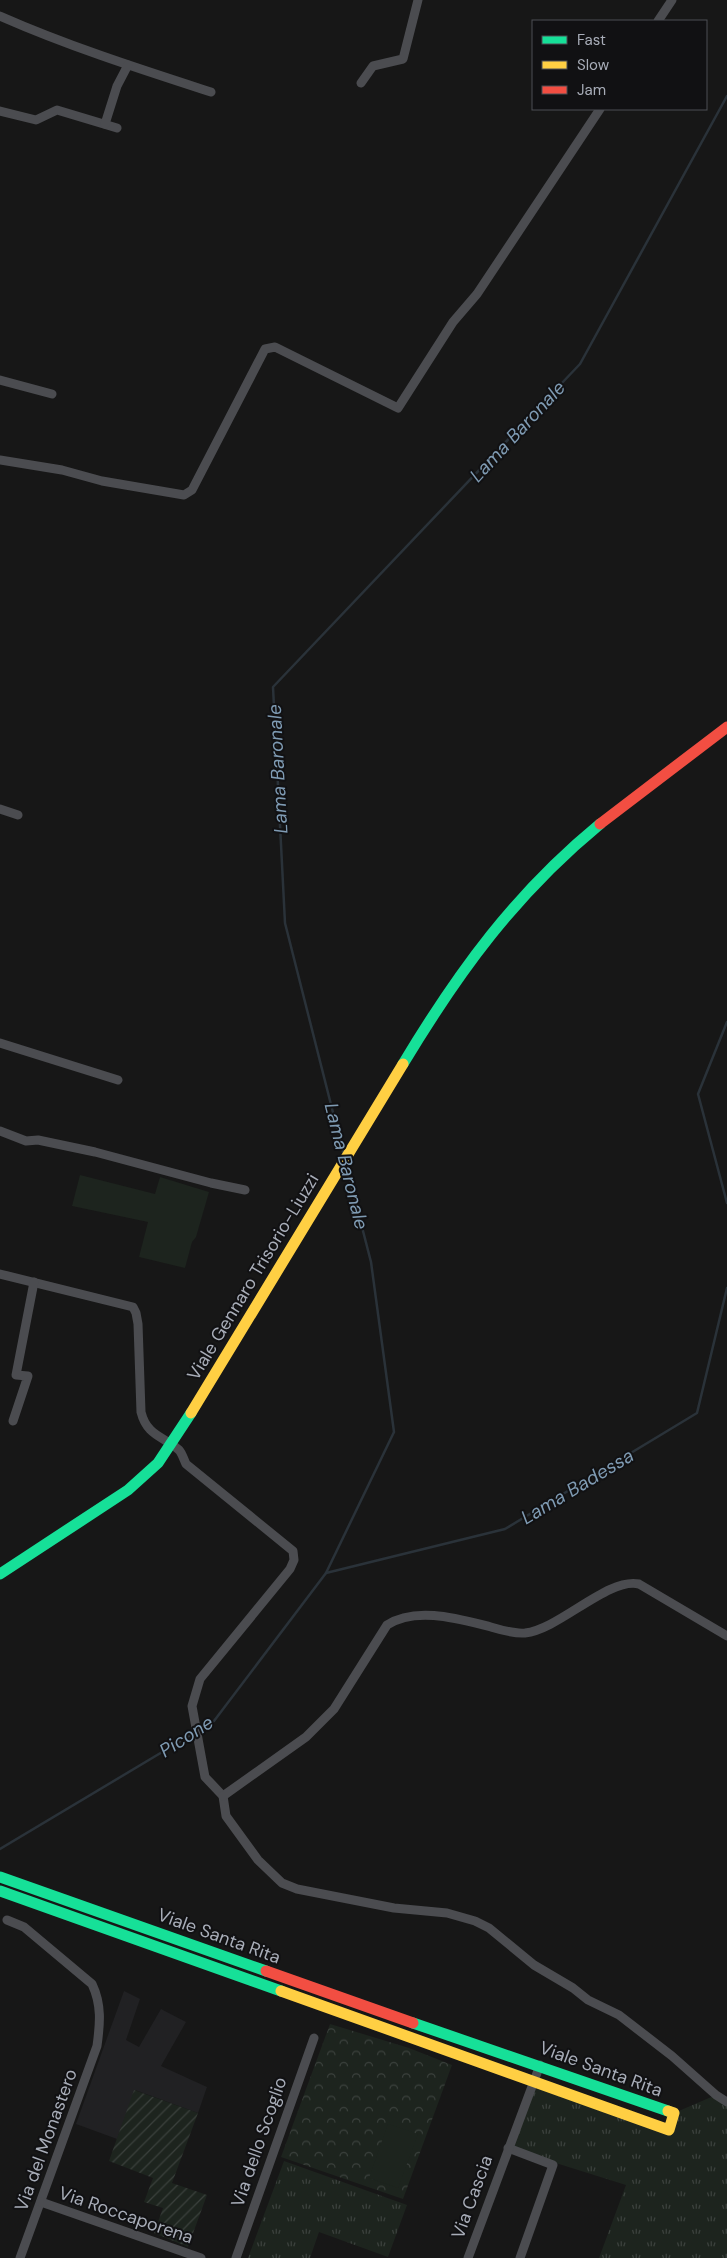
<svg xmlns="http://www.w3.org/2000/svg" width="727" height="2258" viewBox="0 0 727 2258" font-family="'DM Sans',sans-serif">
<style>
.built{fill:#212123}
.grass{fill:url(#grass-tufts)}
.park{fill:url(#park-crowns)}
.garden{fill:url(#garden-furrows)}
.pitch{fill:#1d241e}
.lines{fill:none;stroke-linecap:round;stroke-linejoin:round}
.stream{stroke:#2a3239;stroke-width:2.5}
.street{stroke:#4b4c50;stroke-width:9}
.fast{stroke:#16e098;stroke-width:11}
.slow{stroke:#ffcf43;stroke-width:11}
.jam{stroke:#f24e42;stroke-width:11}
.labels{text-anchor:middle;stroke-width:4;stroke-linejoin:round;paint-order:stroke}
.street-label{font-size:18px;fill:#a8adb8;stroke:#111113}
.water-label{font-size:19px;font-style:italic;fill:#7f9bb3;stroke:#111113}
</style>
<defs>
<pattern id="grass-tufts" width="24" height="20" patternUnits="userSpaceOnUse" patternTransform="scale(1.25)"><rect width="24" height="20" fill="#1d241e"/><path d="M3 7l-1-3M5 7V3M7 7l1-3M15 17l-1-3M17 17v-4M19 17l1-3" fill="none" stroke="#3b413d"/></pattern>
<pattern id="park-crowns" width="20" height="18" patternUnits="userSpaceOnUse" patternTransform="scale(1.25)"><rect width="20" height="18" fill="#1d241e"/><path d="M2 6a3 3 0 1 1 6 0M12 15a3 3 0 1 1 6 0" fill="none" stroke="#3b413d"/></pattern>
<pattern id="garden-furrows" width="10" height="10" patternUnits="userSpaceOnUse" patternTransform="scale(1.25)"><rect width="10" height="10" fill="#1d241e"/><path d="M-1 1l2-2M0 10L10 0M9 11l2-2" fill="none" stroke="#3b413d"/></pattern>
</defs>
<rect width="100%" height="100%" fill="#171717"/>
<!-- built -->
<polygon class="built" points="124,1991 140,1999 126,2040 139,2047 161,2009 186,2022 161,2066 207,2087 198,2113 135,2090 117,2139 76,2124"/>
<!-- grass -->
<g class="grass">
<polygon points="534,2080 668,2130 674,2113 716,2095 727,2102 727,2258 599,2258 626,2185 508,2148"/>
<polygon points="284,2161 407,2205 388,2257 319,2232 310,2258 248,2258"/>
</g>
<!-- park -->
<polygon class="park" points="330,2024 409,2048 452,2065 403,2199 281,2157"/>
<!-- garden -->
<polygon class="garden" points="134,2090 198,2113 172,2183 207,2195 188,2247 154,2233 163,2208 144,2202 153,2178 109,2161"/>
<!-- pitch -->
<g class="pitch">
<polygon points="80,1175 155,1194 160,1177 209,1192 196,1237 192,1242 185,1268 139,1257 148,1222 72,1206"/>
<polygon points="388,2124 418,2134 398,2188 369,2178"/>
</g>
<g class="lines">
<!-- stream -->
<g class="stream">
<polyline points="727,1022 698,1094 727,1203"/>
<polyline points="343,1152 285,923 273,687 580,364 727,96"/>
<polyline points="326,1573 505,1529 697,1413 727,1288"/>
<polyline points="199,1730 214,1721 326,1573 394,1432 371,1262 346,1165"/>
<polyline points="0,1849 194,1733"/>
</g>
<!-- street -->
<g class="street">
<path d="M0,16C68,46 140,69 211,92"/>
<polyline points="658,21 672,0"/>
<polyline points="361,83 373,66 403,59 418,0"/>
<polyline points="0,111 36,120 57,110 117,128"/>
<polyline points="105,124 117,86 128,65"/>
<polyline points="0,380 52,394"/>
<polyline points="0,460 62,470 102,481 184,495 192,490 265,349 275,347 398,408 453,322 477,294 600,109"/>
<polyline points="0,809 18,815"/>
<polyline points="0,1043 118,1080"/>
<polyline points="0,1131 26,1141 38,1140 95,1152 211,1183 245,1190"/>
<path d="M0,1274L133,1307L136,1313L138,1324L141,1412C147,1436 163,1436 179,1450C182,1453 184,1460 186,1464L293,1551L294,1560L290,1569L200,1679L192,1706L205,1777L223,1796L226,1816L258,1860L282,1883L297,1889L394,1908L447,1913L475,1921L489,1928L534,1965L573,1988L588,2000L619,2015L672,2056L716,2095L727,2102"/>
<polyline points="13,1421 28,1376 16,1375 34,1282"/>
<path d="M223,1796L306,1737L334,1709L387,1625C416,1606 459,1619 491,1627C501,1630 514,1634 525,1633C560,1629 608,1577 639,1584L727,1636"/>
<path d="M7,1920L24,1927L92,1984C102,2005 100,2024 97,2046L20,2258"/>
<polyline points="508,2148 553,2165 520,2258"/>
<polyline points="41,2202 201,2258"/>
<polyline points="236,2258 314,2038"/>
<polyline points="468,2258 540,2065"/>
</g>
<!-- fast -->
<g class="fast">
<path d="M403,1064C459,971 515,894 600,824"/>
<polyline points="0,1574 128,1490 158,1463 191,1413"/>
<polyline points="0,1877 266,1971"/>
<polyline points="0,1891 281,1991"/>
<polyline points="413,2023 668,2111"/>
</g>
<!-- slow -->
<g class="slow">
<polyline points="191,1413 403,1064"/>
<polyline points="281,1991 669,2130 674,2113 668,2111"/>
</g>
<!-- jam -->
<g class="jam">
<polyline points="600,824 727,727"/>
<polyline points="266,1971 413,2023"/>
</g>
</g>
<g class="labels">
<!-- street labels -->
<g class="street-label">
<text transform="translate(253 1277) rotate(-59)" y="6">Viale Gennaro Trisorio-Liuzzi</text>
<text transform="translate(219 1936) rotate(20)" y="6">Viale Santa Rita</text>
<text transform="translate(601 2069) rotate(20)" y="6">Viale Santa Rita</text>
<text transform="translate(46 2140) rotate(-70)" y="6">Via del Monastero</text>
<text transform="translate(259 2142) rotate(-71)" y="6">Via dello Scoglio</text>
<text transform="translate(472 2197) rotate(-70)" y="6">Via Cascia</text>
<text transform="translate(126 2215) rotate(19)" y="6">Via Roccaporena</text>
</g>
<!-- water labels -->
<g class="water-label">
<text transform="translate(517 431) rotate(-47)" y="7">Lama Baronale</text>
<text transform="translate(277 769) rotate(-93)" y="7">Lama Baronale</text>
<text transform="translate(347 1166) rotate(76)" y="7">Lama Baronale</text>
<text transform="translate(577 1486) rotate(-31)" y="7">Lama Badessa</text>
<text transform="translate(186 1736) rotate(-33)" y="7">Picone</text>
</g>
</g>
<!-- legend -->
<rect x="532" y="20" width="175" height="90" fill="#111113" stroke="#4d4f55"/>
<rect x="542" y="36" width="25" height="8" fill="#16e098" stroke="#4d4f55"/>
<text x="577" y="45" font-size="15" fill="#a8adb8">Fast</text>
<rect x="542" y="61" width="25" height="8" fill="#ffcf43" stroke="#4d4f55"/>
<text x="577" y="70" font-size="15" fill="#a8adb8">Slow</text>
<rect x="542" y="86" width="25" height="8" fill="#f24e42" stroke="#4d4f55"/>
<text x="577" y="95" font-size="15" fill="#a8adb8">Jam</text>
</svg>
